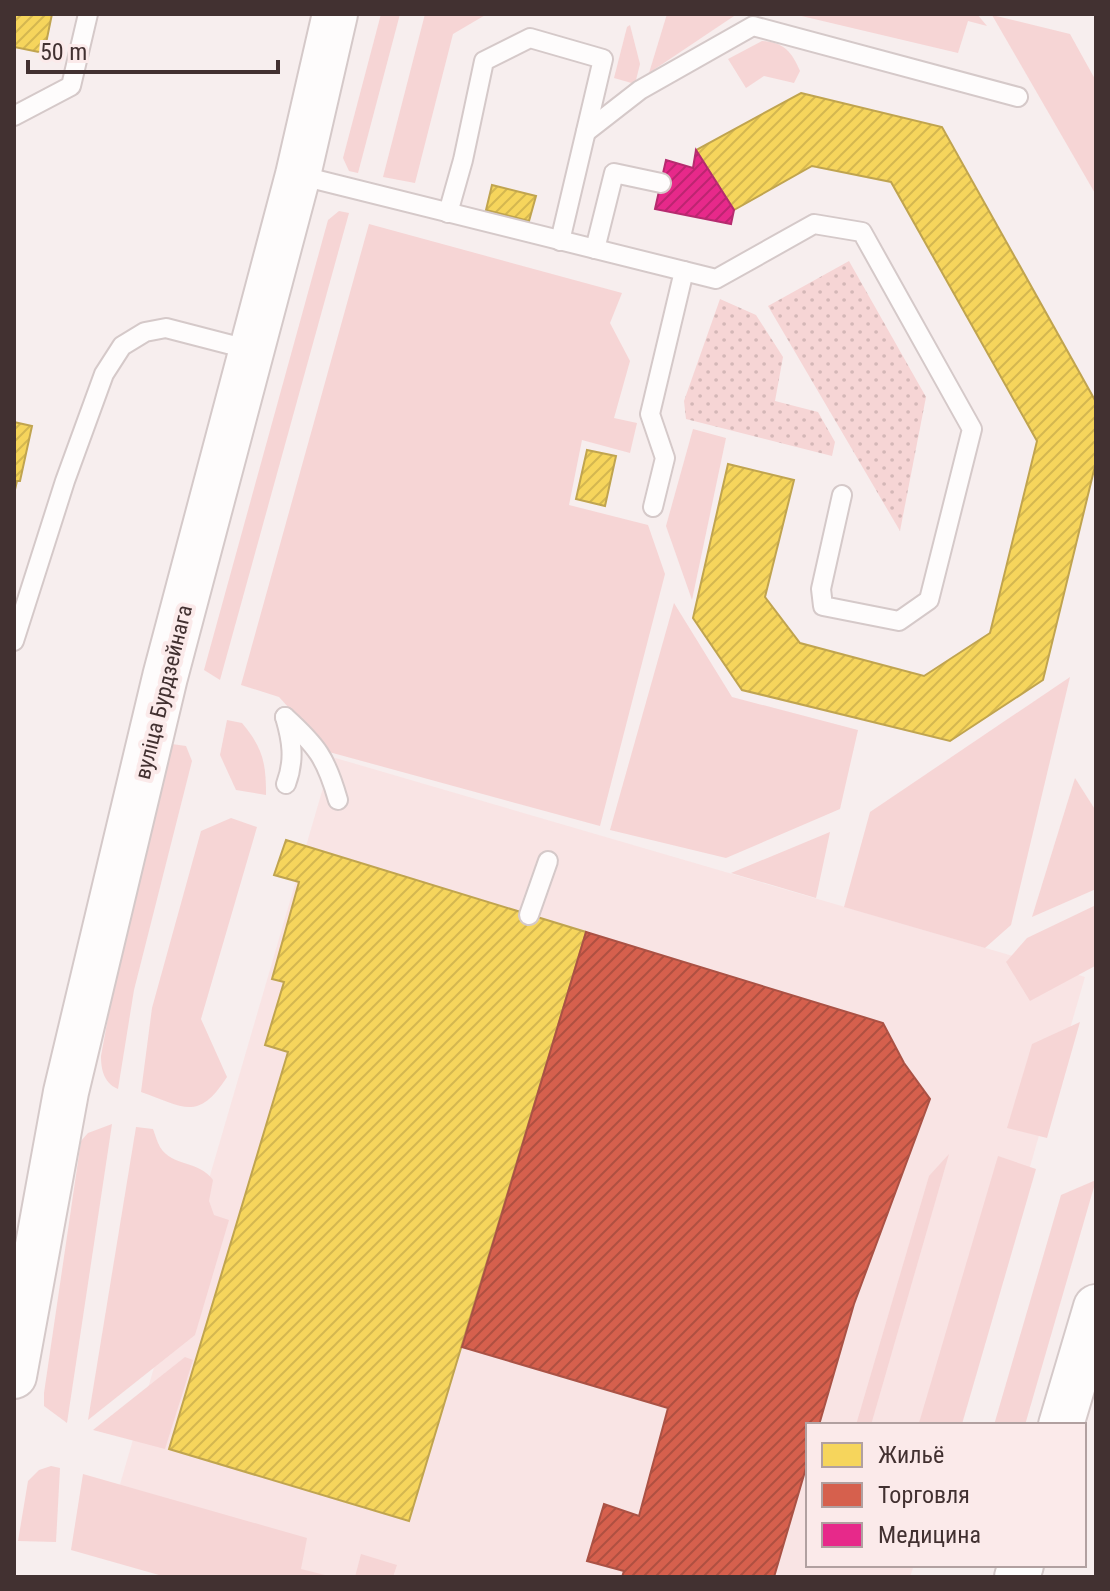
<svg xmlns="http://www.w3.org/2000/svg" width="1110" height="1591" viewBox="0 0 1110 1591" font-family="'Roboto Condensed',sans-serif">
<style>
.built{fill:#f9e4e4}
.grass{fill:#f6d5d5}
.park{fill:url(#park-dots)}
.homes{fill:url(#homes-hatch);stroke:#c0a44f;stroke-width:2}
.shops{fill:url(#shops-hatch);stroke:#aa5245;stroke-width:2}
.health{fill:url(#health-hatch);stroke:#b62b6f;stroke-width:2}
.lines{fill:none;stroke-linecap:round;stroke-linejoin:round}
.lane-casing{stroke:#d5c9c9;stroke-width:22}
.secondary-casing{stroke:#d5c9c9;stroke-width:48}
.primary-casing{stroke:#d5c9c9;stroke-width:48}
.lane{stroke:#fefcfc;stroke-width:18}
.secondary{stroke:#fefcfc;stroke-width:44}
.primary{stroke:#fefcfc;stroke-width:44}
.labels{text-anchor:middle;stroke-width:8;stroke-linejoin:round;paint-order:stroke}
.street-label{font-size:22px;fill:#423131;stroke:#fbeaea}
</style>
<defs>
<pattern id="park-dots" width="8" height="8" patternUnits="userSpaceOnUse" patternTransform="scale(2)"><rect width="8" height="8" fill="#f6d5d5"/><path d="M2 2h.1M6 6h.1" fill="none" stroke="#d4b7b7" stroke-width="1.8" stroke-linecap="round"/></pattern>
<pattern id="homes-hatch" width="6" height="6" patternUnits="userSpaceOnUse" patternTransform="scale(2)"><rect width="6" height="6" fill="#f6d55c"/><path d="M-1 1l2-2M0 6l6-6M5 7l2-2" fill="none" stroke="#d4b750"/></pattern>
<pattern id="shops-hatch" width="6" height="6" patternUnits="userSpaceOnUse" patternTransform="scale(2)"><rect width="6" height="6" fill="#d6604d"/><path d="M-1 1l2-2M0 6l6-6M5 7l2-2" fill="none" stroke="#af5041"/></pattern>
<pattern id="health-hatch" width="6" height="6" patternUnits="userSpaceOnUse" patternTransform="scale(2)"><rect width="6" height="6" fill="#e7298a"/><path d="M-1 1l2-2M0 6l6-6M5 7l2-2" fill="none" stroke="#bd2471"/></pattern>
</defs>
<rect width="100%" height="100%" fill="#f7eeee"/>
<!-- built -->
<polygon class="built" points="332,757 1085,977 955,1425 808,1425 808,1565 914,1565 910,1577 207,1577 102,1546"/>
<!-- grass -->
<g class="grass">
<polygon points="381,14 400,14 358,173 349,171 343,158"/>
<polygon points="425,14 487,14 453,34 415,183 383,177"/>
<polygon points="667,14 737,14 649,73"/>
<polygon points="793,14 977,14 987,26 968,21 958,53"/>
<polygon points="992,15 1070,34 1096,81 1096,195"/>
<polygon points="630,25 640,64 635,84 614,78 627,27"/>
<path d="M762,41C784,42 792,52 800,71L794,83L764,76L746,88L728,59Z"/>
<polygon points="339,211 349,213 220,680 204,670 328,220"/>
<polygon points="369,224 622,293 610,323 630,361 614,418 637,423 630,453 582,440 569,505 648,525 665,574 600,826 329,752 279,697 241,685"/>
<polygon points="693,429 726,438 692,600 666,526"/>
<polygon points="674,603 732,697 858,730 840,809 726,858 610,830"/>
<polygon points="1070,677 1011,925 985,948 844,907 870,812"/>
<path d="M227,720L242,723C263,748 266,763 266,795L236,790L220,755Z"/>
<path d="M172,744L186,746L192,761L134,990L118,1089C104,1083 101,1070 101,1056L125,925Z"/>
<polygon points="1075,778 1096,811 1096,889 1032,917"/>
<path d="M231,818L257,827L201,1019L227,1077C198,1122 184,1107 141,1092L152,1008L201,831Z"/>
<polygon points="830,832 816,898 731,873"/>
<polygon points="1096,905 1095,966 1030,1001 1006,962 1027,938"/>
<polygon points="1080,1022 1047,1138 1007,1128 1032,1044"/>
<polygon points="112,1124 67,1423 44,1406 44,1393 81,1141 88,1133"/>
<path d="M136,1127L153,1129C155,1134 157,1142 160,1147C172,1167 199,1160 213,1180L209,1201L214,1215L229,1220L195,1335L88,1420Z"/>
<polygon points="949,1154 871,1425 856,1425 929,1176"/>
<polygon points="998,1156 1036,1169 962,1424 922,1425 919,1423"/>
<polygon points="1096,1180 1025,1425 994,1425 1061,1195"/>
<polygon points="185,1357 193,1360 165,1449 93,1430"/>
<polygon points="51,1466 60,1468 56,1542 18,1541 28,1481 39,1470"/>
<polygon points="83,1474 307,1538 301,1569 333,1577 166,1577 71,1550"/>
<polygon points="361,1554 397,1565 393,1577 355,1577"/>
</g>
<!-- park -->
<g class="park">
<polygon points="849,261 926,397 900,531 768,306"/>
<polygon points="720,299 756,315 783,357 775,401 818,412 835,442 832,456 686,419 684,401"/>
</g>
<!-- homes -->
<g class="homes">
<polygon points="14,14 52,14 44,53 14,47"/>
<polygon points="801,93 942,127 1096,402 1096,462 1043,680 950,741 742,690 693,618 728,464 794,480 765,597 800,643 924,676 990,633 1037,441 891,182 812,166 734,210 696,150"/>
<polygon points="492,185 536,196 529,221 486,210"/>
<polygon points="14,422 32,426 20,481 17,481 14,494"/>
<polygon points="587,450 616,456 605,506 576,499"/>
<polygon points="286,840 586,932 409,1521 169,1449 288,1052 265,1045 284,982 272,979 299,882 274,875"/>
</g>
<!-- shops -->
<polygon class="shops" points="586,932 883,1023 904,1063 930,1099 854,1304 819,1425 808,1425 808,1461 774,1577 622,1577 624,1571 587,1561 604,1504 639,1516 668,1408 462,1347"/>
<!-- health -->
<polygon class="health" points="696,150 734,210 731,224 655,209 666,160 693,168"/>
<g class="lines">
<defs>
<g id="lane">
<polyline points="14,116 71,86 88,14"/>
<polyline points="586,132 640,90 753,26 1018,97"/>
<polyline points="298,175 716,279 814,224 862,232 972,429 929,600 899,621 823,606 821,589 842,495"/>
<polyline points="448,213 463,160 484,61 530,38 603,59 560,241"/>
<polyline points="595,249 614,173 661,183"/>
<polyline points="653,507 665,458 650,414 684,271"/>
<polyline points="14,641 65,481 104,374 122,346 145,332 166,328 251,350"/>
<path d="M285,717C317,746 326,758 338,800"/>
<path d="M285,717C292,741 295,760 286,784"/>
<polyline points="529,915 548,861"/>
</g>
<polyline id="secondary" points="14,1376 66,1092 165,677 298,175 335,14"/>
<g id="primary">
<polyline points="1061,1425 1096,1307"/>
<polyline points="1017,1577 1021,1565"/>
</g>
</defs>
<!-- lane casing -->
<use href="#lane" class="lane-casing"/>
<!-- secondary casing -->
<use href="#secondary" class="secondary-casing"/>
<!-- primary casing -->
<use href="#primary" class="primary-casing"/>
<!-- lane -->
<use href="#lane" class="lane"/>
<!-- secondary -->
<use href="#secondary" class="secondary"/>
<!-- primary -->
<use href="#primary" class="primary"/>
</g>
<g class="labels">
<!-- street labels -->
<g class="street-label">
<text transform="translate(163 692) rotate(-76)" y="8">вуліца Бурдзейнага</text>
</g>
</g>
<!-- border -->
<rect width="1110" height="1591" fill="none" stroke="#423131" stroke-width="32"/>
<!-- legend -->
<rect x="806" y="1423" width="280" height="144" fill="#fbeaea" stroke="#b1a0a0" stroke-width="2"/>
<rect x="822" y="1443" width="40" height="24" fill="#f6d55c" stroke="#b1a0a0" stroke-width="2"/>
<text x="878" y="1463" font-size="24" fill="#423131">Жильё</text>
<rect x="822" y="1483" width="40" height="24" fill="#d6604d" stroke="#b1a0a0" stroke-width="2"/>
<text x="878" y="1503" font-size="24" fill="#423131">Торговля</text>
<rect x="822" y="1523" width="40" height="24" fill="#e7298a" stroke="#b1a0a0" stroke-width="2"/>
<text x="878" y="1543" font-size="24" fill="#423131">Медицина</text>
<!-- scale -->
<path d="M28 60v12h250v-12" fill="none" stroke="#423131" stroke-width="4"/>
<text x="40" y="60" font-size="24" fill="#423131" stroke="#fbeaea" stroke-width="6" paint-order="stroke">50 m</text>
</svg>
